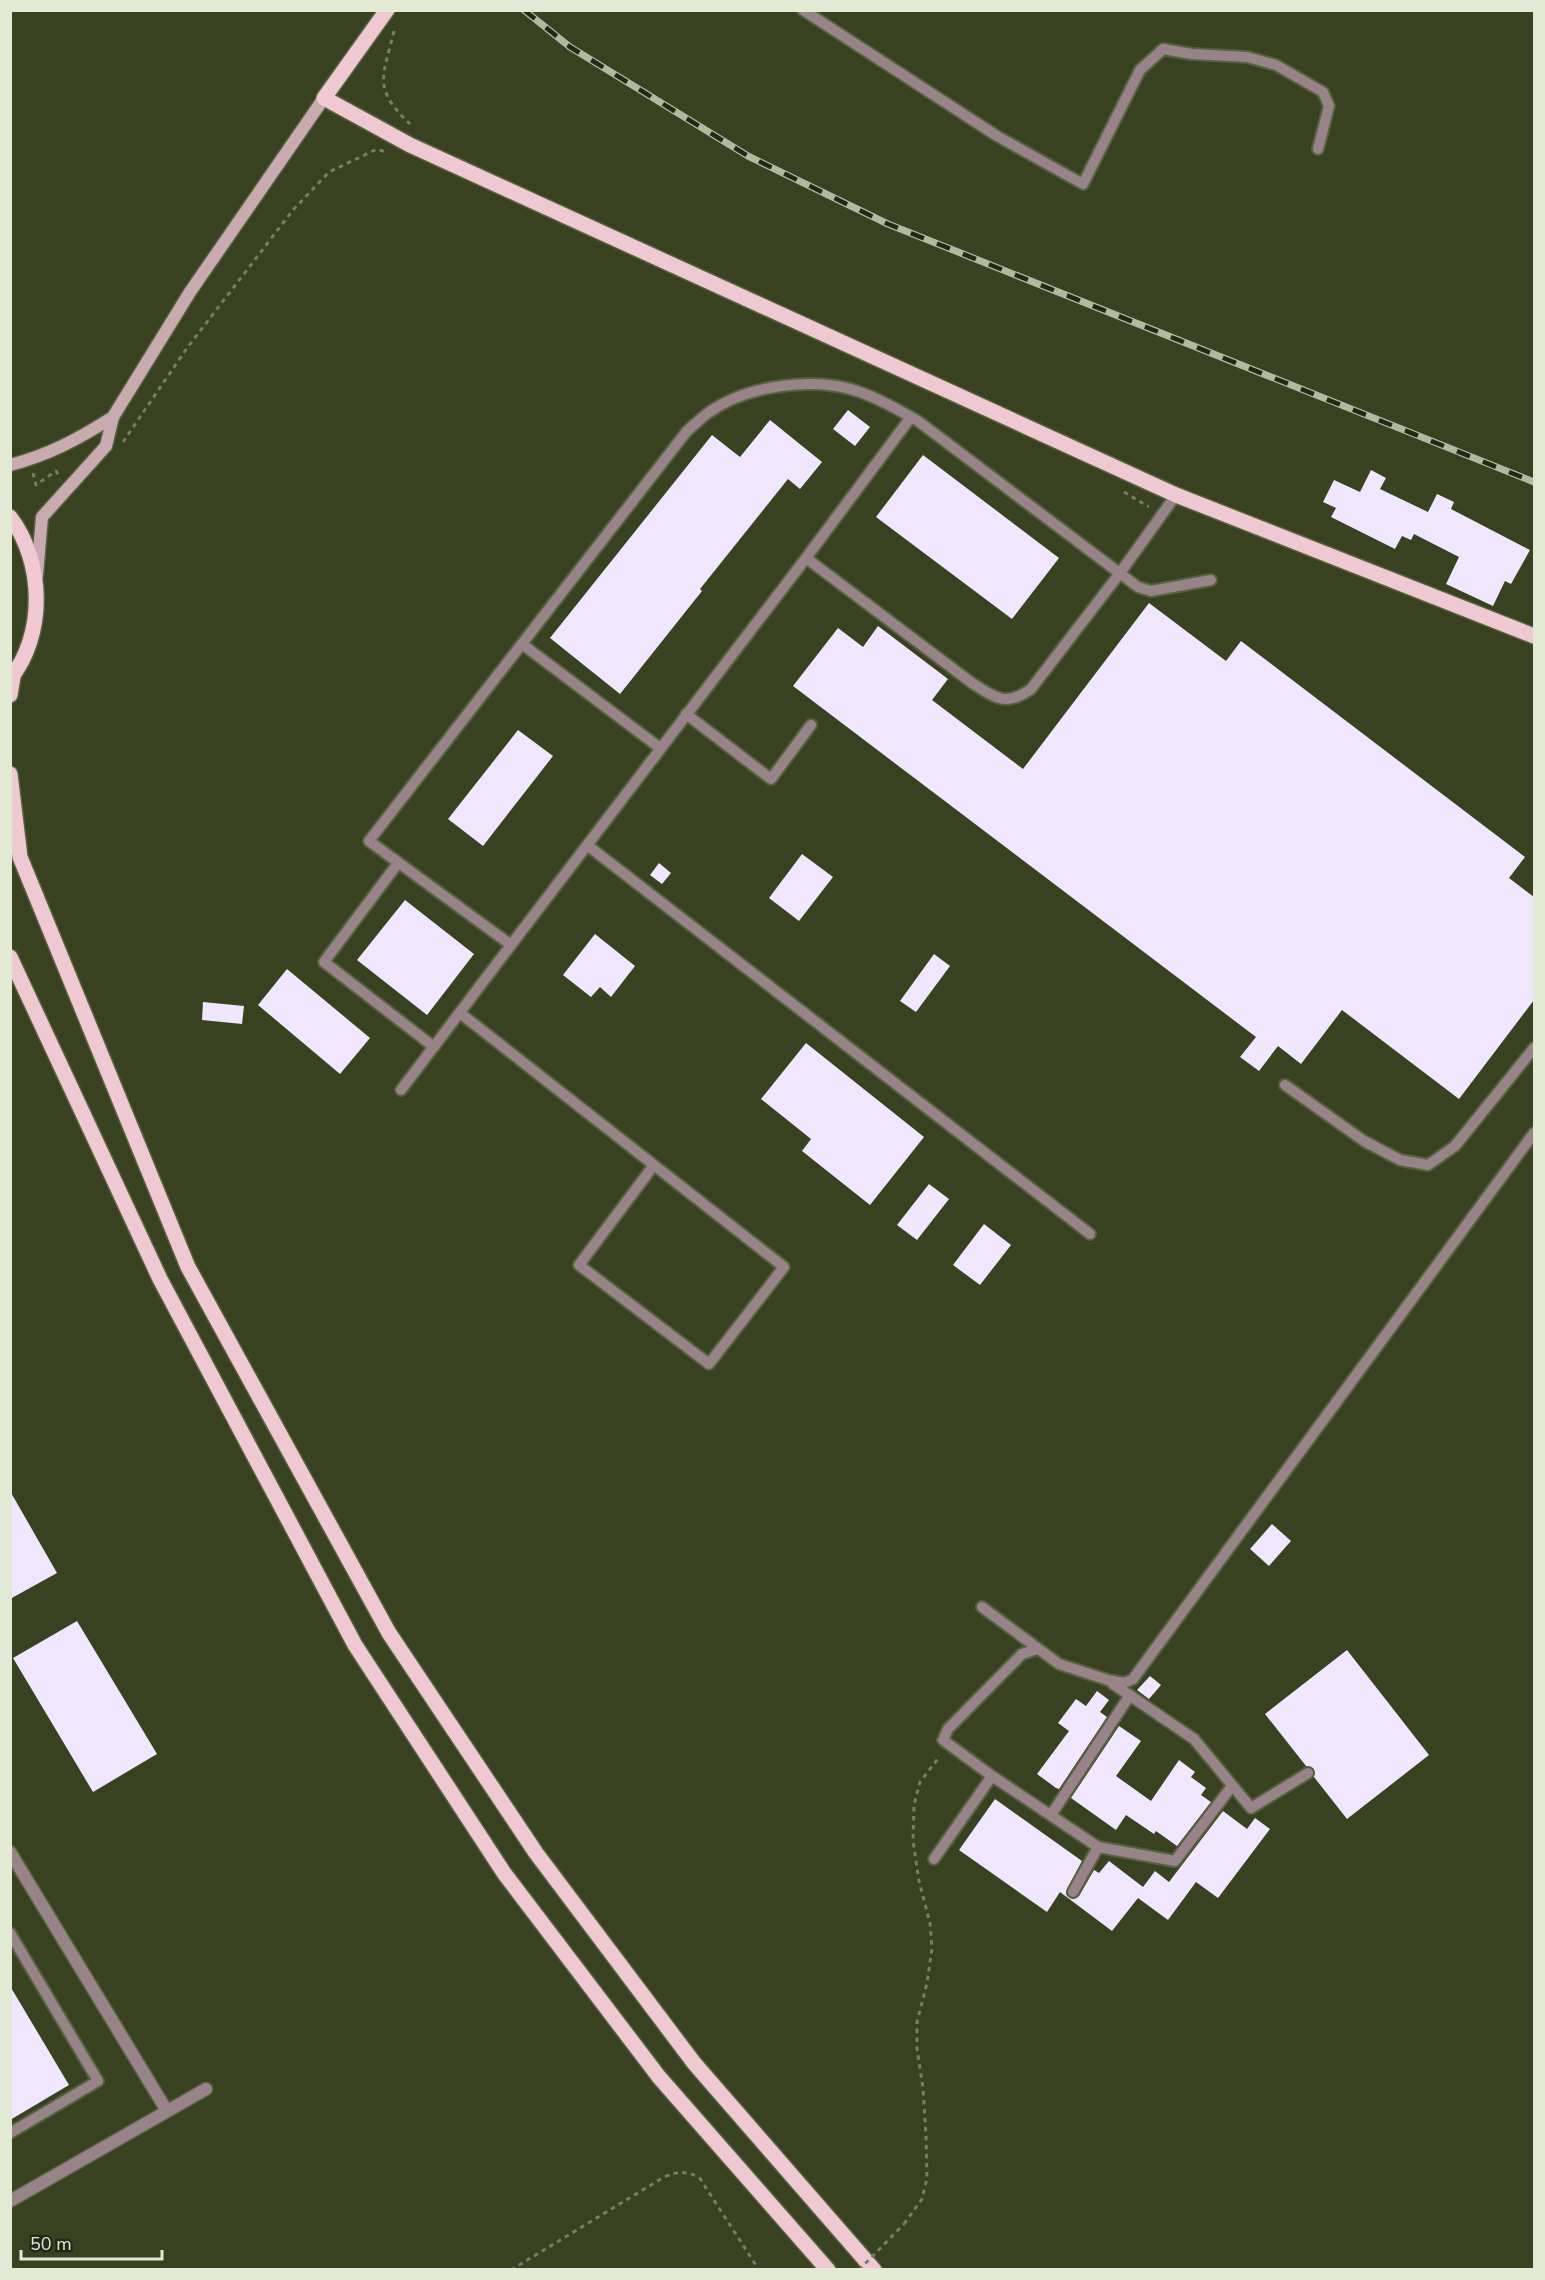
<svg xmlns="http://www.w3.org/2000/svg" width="1545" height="2280" viewBox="0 0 1545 2280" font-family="'Nunito Sans',sans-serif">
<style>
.building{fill:#f0e7ff}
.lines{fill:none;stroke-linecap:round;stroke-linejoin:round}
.service-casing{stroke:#576041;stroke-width:14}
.minor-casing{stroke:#576041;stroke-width:15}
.secondary-casing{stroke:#576041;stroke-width:15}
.primary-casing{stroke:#576041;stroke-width:18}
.path{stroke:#757e61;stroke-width:3;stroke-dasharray:4.5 4.5;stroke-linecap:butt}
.service{stroke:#978388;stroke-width:10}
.minor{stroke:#978388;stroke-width:12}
.secondary{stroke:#c9aab1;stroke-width:12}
.primary{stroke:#f0c8d1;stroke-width:15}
.rail-casing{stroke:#b1b9a0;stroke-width:7}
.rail{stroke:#222718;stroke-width:4.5;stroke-dasharray:14;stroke-linecap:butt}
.path-bridge{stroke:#757e61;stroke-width:3;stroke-dasharray:4.5 4.5;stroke-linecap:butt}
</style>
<rect width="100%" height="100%" fill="#384220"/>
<!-- building -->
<g class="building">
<polygon points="848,410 870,427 855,446 833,429"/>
<polygon points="770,420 822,462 800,489 788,479 700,589 702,591 620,694 550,638 712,435 740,457"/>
<polygon points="923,455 1059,558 1012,619 876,517"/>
<polygon points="1371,470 1386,478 1380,489 1428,512 1437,494 1454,502 1451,509 1530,550 1511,584 1505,581 1493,606 1446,584 1459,557 1414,534 1411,540 1402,536 1395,549 1331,517 1336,508 1323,502 1334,480 1360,492"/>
<polygon points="1149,603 1226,661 1241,641 1525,857 1509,878 1534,897 1534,1000 1459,1099 1342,1010 1301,1064 1278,1046 1259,1071 1240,1057 1256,1037 793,686 838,628 863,647 878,626 948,679 932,700 1023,769"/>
<polygon points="518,730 553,756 483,846 448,819"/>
<polygon points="802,854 833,877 799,921 769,898"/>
<polygon points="659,863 671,873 662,884 650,875"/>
<polygon points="405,900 474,954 427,1015 357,960"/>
<polygon points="595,934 635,966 611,997 600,987 591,997 563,975"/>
<polygon points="934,954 950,966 916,1012 900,1001"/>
<polygon points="287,969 370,1038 340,1074 258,1005"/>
<polygon points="203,1002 244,1006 242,1024 202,1020"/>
<polygon points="806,1043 924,1137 870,1205 802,1151 811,1139 761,1099"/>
<polygon points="929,1184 949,1199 917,1240 897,1225"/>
<polygon points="984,1224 1011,1245 980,1285 953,1265"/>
<polygon points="10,1491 57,1573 10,1599"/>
<polygon points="1272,1524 1291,1541 1269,1566 1250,1549"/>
<polygon points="77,1621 157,1754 93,1792 13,1658"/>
<polygon points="1347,1650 1429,1755 1347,1819 1314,1777 1314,1769 1306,1766 1265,1714"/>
<polygon points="1150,1676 1161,1685 1149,1699 1137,1690"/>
<polygon points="1097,1691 1109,1700 1100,1712 1107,1717 1059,1789 1056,1788 1037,1774 1069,1731 1058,1723 1076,1699 1086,1706"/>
<polygon points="1119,1726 1141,1741 1116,1776 1151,1801 1179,1760 1195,1772 1191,1777 1206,1788 1201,1795 1211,1802 1177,1846 1156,1831 1154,1834 1126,1815 1116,1830 1071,1798"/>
<polygon points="995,1799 1082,1861 1066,1892 1067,1896 1073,1899 1079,1896 1094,1870 1099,1873 1109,1861 1143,1887 1155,1871 1169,1882 1223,1811 1247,1829 1255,1818 1270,1829 1218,1898 1196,1882 1168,1920 1138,1898 1112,1931 1060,1892 1047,1912 959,1850"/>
<polygon points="10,1986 69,2085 10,2120"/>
</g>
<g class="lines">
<defs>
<g id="service">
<polyline points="803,10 997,136 1083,184 1140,70 1163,49 1192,54 1247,57 1276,65 1323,92 1329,106 1318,149"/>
<path d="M911,417L806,558L511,945L369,841L687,431C694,425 701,418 708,413C746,385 816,376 860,392C880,399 899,410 918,421L1138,587L1151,591L1211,580"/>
<path d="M806,558L972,683C995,698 1006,707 1031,689L1120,573L1176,495"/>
<polyline points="522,644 660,748"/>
<polyline points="686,714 771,779 811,725"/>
<polyline points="587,845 1090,1234"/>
<polyline points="398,863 324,962 434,1047"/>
<polyline points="460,1013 784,1267 709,1364 579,1265 654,1165"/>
<polyline points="1285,1085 1364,1141 1400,1160 1428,1165 1455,1146 1534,1048"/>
<polyline points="401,1090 511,945"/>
<polyline points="982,1607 1059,1664 1108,1680 1124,1683 1133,1679 1534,1133"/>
<polyline points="1037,1649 1022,1654 948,1729 943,1740 992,1776 1098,1847 1073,1892"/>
<polyline points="1113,1684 1194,1739 1251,1808 1308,1773"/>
<polyline points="1051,1815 1130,1695"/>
<polyline points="1098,1847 1175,1861 1232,1786"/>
<polyline points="934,1859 992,1776"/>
<polyline points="10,1933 98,2081 10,2133"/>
</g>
<g id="minor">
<polyline points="10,1852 167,2111"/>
<polyline points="10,2201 206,2089"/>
</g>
<g id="secondary">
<path d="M10,465C49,455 80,438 113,417"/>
<polyline points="37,575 42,517 106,446 113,417 190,292 324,98"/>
</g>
<g id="primary">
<polyline points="387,10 324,98 410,145 1176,495 1534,636"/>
<path d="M10,517C44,561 46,635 10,679"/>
<polyline points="10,695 13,677"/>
<polyline points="10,774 20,857 188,1267 389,1633 536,1853 694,2063 874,2270"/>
<polyline points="10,957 160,1279 355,1645 504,1873 659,2077 828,2270"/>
</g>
</defs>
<!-- service casing -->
<use href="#service" class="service-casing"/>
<!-- minor casing -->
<use href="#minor" class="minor-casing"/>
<!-- secondary casing -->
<use href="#secondary" class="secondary-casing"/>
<!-- primary casing -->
<use href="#primary" class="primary-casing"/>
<!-- path -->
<g class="path">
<path d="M394,31C383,77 372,88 410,124"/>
<polyline points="123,442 187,348 293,210 329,172 377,149 385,152"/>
<polyline points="33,473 36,485 56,471 59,476"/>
<polyline points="1124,492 1149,507"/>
<polyline points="904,2224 922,2199 927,2178 926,2136 923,2088 917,2049 917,2022 927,1983 932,1948 930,1923 919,1881 913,1841 914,1805 920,1782 940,1756"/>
<path d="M511,2270L664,2177C678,2171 685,2171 699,2177L759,2270"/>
</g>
<!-- service -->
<use href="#service" class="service"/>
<!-- minor -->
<use href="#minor" class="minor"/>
<!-- secondary -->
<use href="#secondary" class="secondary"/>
<!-- primary -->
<use href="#primary" class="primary"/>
<defs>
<polyline id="rail" points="524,10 570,47 748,156 888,224 1534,482"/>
</defs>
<!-- rail casing -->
<use href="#rail" class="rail-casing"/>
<!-- rail -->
<use href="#rail" class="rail"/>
<!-- path-bridge -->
<polyline class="path-bridge" points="859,2270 904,2224"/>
</g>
<!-- border -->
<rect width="1545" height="2280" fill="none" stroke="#e2e9d5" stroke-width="24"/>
<!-- scale -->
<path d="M21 2250v9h141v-9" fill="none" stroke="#e2e9d5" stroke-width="3"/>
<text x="30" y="2250" font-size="18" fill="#e2e9d5" stroke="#222718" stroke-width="4.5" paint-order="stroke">50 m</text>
</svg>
